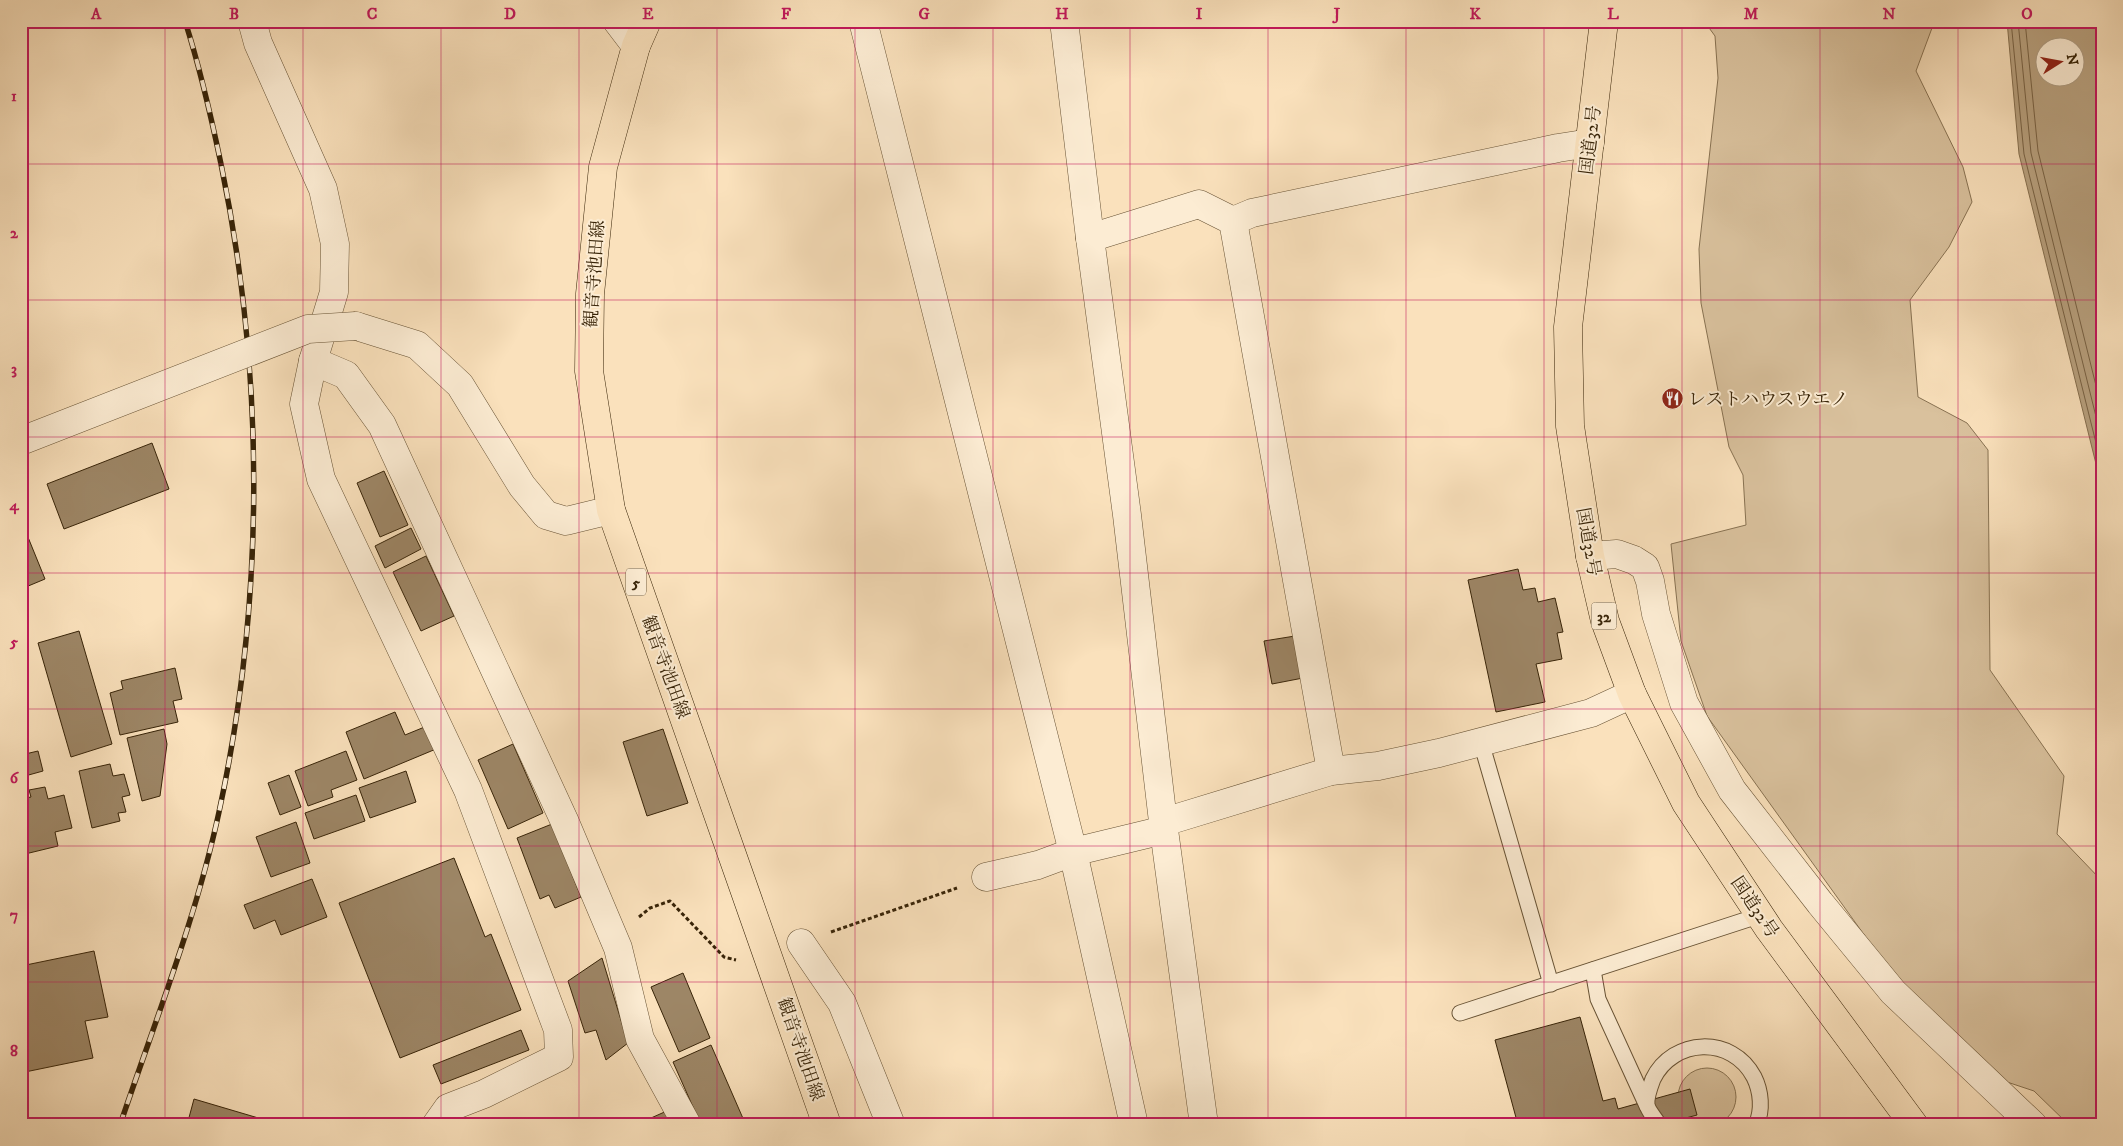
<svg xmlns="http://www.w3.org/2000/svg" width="2123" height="1146" viewBox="0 0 2123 1146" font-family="'IM FELL DW Pica','Noto Serif JP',serif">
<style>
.green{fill:#d9c19d;stroke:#887252}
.water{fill:#b8a17f;stroke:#856f4f;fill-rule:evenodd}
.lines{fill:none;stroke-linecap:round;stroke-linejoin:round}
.shore{stroke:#786244;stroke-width:1}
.building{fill:#9d8666;stroke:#382408}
.service-casing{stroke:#685335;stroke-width:17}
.minor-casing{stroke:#685335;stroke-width:29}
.tertiary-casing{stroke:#685335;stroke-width:29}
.primary-casing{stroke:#382408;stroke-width:29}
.trunk-casing{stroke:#382408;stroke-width:29}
.path{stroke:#382408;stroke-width:3;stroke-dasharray:4 2.5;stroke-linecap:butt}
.service{stroke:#fcecd3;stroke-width:15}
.minor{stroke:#fcecd3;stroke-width:28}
.tertiary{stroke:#fcecd3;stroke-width:28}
.primary{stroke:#fae1bc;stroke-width:28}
.trunk{stroke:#fae1bc;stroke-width:28}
.rail-casing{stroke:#382408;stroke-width:5.5}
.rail{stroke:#fcecd3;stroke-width:4;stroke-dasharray:11;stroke-linecap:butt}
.tertiary-bridge-casing{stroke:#685335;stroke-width:29;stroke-linecap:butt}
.tertiary-bridge{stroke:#fcecd3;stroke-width:28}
.grid{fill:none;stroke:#c2185b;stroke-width:1;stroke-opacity:0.55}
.labels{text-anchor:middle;stroke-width:4;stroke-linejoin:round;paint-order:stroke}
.shield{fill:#fcecd3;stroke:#736045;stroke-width:1}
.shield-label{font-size:16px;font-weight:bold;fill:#382408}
.street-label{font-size:18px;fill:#382408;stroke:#fcecd3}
.poi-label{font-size:18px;fill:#382408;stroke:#fcecd3;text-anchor:start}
.neatline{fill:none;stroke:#c2185b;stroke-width:2}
.grid-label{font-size:16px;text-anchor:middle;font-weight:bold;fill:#c2185b}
</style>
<rect width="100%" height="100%" fill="#fae1bc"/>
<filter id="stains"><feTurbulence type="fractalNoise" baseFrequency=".004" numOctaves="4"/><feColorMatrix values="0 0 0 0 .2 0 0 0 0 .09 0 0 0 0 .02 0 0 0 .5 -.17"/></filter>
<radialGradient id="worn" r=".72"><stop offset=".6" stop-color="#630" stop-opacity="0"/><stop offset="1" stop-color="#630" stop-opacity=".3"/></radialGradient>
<!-- green -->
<g class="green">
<polygon points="1704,21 1932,21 1932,28 1916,71 1963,167 1972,202 1949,247 1910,300 1918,397 1967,423 1988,450 1990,670 2064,776 2057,834 2102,881 2102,1125 2069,1125 2034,1091 2007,1082 1893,975 1707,716 1681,641 1671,544 1746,525 1743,475 1729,447 1701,303 1699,249 1718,78 1715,36"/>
<circle cx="1707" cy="1097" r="29"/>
</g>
<!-- water -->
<path class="water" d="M2007,21H2102V488L2019,154ZM2046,48H2076V78H2046Z"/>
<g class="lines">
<!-- shore -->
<g class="shore">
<polyline points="2011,21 2024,154 2102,467"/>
<polyline points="2018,21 2031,153 2102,441"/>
<polyline points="2025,21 2038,151 2102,410"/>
</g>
</g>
<!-- building -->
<g class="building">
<polygon points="152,443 169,489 64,529 47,484"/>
<polygon points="384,471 408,525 380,537 357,483"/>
<polygon points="21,520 45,579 21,589"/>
<polygon points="411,528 421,549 385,568 375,546"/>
<polygon points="426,556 454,616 421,631 393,572"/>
<polygon points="1518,569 1523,590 1535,588 1538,602 1555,598 1563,632 1557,633 1562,659 1536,664 1545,702 1496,712 1468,580"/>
<polygon points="79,631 112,744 71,757 38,643"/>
<polygon points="1295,636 1303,678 1272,684 1264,641"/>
<polygon points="175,668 182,699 173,701 178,722 120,735 110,693 123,689 121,681"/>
<polygon points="395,712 405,735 427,726 436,749 364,779 346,732"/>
<polygon points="164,729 167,744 160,796 142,801 127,738"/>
<polygon points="663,729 688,803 647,816 623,742"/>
<polygon points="513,744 543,813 508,829 478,760"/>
<polygon points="38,751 43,771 25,776 27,782 21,783 21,755"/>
<polygon points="346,751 357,780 331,790 333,797 308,806 295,771"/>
<polygon points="110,764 113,776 124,774 130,795 122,797 126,812 118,813 120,821 92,828 79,771"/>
<polygon points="406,771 416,802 370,818 359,788"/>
<polygon points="289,775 301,807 280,815 268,783"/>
<polygon points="45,787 48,799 64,795 72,828 55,832 58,846 21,855 21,799 31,797 29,790"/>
<polygon points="356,795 365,821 314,839 305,813"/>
<polygon points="296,822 310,863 271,877 256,837"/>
<polygon points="552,824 581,897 555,908 549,895 540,899 517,838"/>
<polygon points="454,858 485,937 491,934 521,1010 400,1058 339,903"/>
<polygon points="312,879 327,917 281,935 275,920 254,929 244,905"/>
<polygon points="94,951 108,1017 85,1021 93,1058 25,1072 21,1054 21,966"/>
<polygon points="602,958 628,1043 606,1060 596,1030 585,1033 568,981"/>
<polygon points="683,973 710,1038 679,1052 651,987"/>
<polygon points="1580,1017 1603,1101 1615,1098 1618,1109 1690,1089 1697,1115 1660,1125 1518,1125 1495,1040"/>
<polygon points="521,1030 529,1050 441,1084 433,1065"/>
<polygon points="711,1045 745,1123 741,1125 701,1125 673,1062"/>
<polygon points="194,1099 282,1125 187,1125"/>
<polygon points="669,1110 675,1125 643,1125 642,1122"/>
</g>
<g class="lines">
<defs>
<g id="service">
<polyline points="1481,742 1551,984"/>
<polyline points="1593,970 1598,999 1647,1106"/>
<polyline points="1460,1013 1761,915"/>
<path d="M1659,1125C1656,1119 1648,1111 1647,1105C1646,1097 1650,1087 1653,1079C1673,1038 1732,1035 1754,1077C1761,1091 1763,1110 1756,1125"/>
</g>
<g id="minor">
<polyline points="252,21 258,43 323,189 335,244 334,292 313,361 304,404 321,479 468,790 558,1030 559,1057 484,1094 448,1108 436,1125"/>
<polyline points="617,21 636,46"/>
<polyline points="863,21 1073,852 1134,1125"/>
<polyline points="1064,21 1090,238 1127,515 1164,830 1204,1125"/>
<polyline points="1233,221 1252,213 1558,148 1590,143"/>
<polyline points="1090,238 1199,204 1233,221 1331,771"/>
<polyline points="313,361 346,375 382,425 564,820 618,948 640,1039 687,1125"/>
<polyline points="1590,556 1617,554 1634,560 1645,567 1650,581 1656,614 1684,703 1732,790 1820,903 1893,992 2033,1125"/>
<polyline points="1164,822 1331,771 1378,766 1439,753 1591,713 1632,694"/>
<polyline points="986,877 1038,865 1073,852 1164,830"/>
<polyline points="801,943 842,1003 891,1125"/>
</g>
<polyline id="tertiary" points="356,326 417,345 460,385 522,486 546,515 566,521 611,510"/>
<polyline id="primary" points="647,21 636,46 603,167 590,294 589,371 611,510 827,1125"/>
<polyline id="trunk" points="1604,21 1568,327 1570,426 1590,556 1605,621 1632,694 1686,803 1769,929 1914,1125"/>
</defs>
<!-- service casing -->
<use href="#service" class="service-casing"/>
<!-- minor casing -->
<use href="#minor" class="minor-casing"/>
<!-- tertiary casing -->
<use href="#tertiary" class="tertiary-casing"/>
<!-- primary casing -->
<use href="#primary" class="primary-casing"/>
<!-- trunk casing -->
<use href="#trunk" class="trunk-casing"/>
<!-- path -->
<g class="path">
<polyline points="639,917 650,908 670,901 724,957 736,960"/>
<polyline points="831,932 957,888"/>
</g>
<!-- service -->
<use href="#service" class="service"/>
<!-- minor -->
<use href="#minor" class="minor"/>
<!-- tertiary -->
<use href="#tertiary" class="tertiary"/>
<!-- primary -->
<use href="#primary" class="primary"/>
<!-- trunk -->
<use href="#trunk" class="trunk"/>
<defs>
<path id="rail" d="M120,1125C155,1021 196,919 219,812C265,599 265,377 221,164C211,116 200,68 185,21"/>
</defs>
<!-- rail casing -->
<use href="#rail" class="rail-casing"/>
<!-- rail -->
<use href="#rail" class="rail"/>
<defs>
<polyline id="tertiary-bridge" points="21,441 308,329 356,326"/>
</defs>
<!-- tertiary-bridge casing -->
<use href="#tertiary-bridge" class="tertiary-bridge-casing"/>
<!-- tertiary-bridge -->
<use href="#tertiary-bridge" class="tertiary-bridge"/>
</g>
<!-- grid -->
<path class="grid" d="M165,21V1125M303,21V1125M441,21V1125M579,21V1125M717,21V1125M855,21V1125M993,21V1125M1130,21V1125M1268,21V1125M1406,21V1125M1544,21V1125M1682,21V1125M1820,21V1125M1958,21V1125M21,164H2102M21,300H2102M21,437H2102M21,573H2102M21,709H2102M21,846H2102M21,982H2102"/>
<!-- icons -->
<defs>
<symbol id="restaurant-disc" viewBox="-11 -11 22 22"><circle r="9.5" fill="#8f2418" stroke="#fcecd3"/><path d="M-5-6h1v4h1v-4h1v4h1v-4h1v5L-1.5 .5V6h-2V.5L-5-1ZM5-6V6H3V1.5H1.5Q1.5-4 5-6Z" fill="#fff"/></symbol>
</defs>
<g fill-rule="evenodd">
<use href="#restaurant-disc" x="1660" y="386" width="25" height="25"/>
</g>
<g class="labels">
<!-- shield labels -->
<g class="shield">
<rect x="626" y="568.5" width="20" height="27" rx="4"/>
<rect x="1591.5" y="602.5" width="25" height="27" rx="4"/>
</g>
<g class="shield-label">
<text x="636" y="588">5</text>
<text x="1604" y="622">32</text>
</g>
<!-- street labels -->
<g class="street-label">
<text transform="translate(1590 140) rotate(-83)" y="6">国道32号</text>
<text transform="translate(594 274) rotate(-86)" y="6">観音寺池田線</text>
<text transform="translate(1589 542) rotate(80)" y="6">国道32号</text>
<text transform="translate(666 667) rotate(70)" y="6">観音寺池田線</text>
<text transform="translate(1755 907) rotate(56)" y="6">国道32号</text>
<text transform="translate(801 1049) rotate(71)" y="6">観音寺池田線</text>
</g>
<!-- poi labels -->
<g class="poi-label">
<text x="1688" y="405">レストハウスウエノ</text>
</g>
</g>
<!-- margin -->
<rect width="2123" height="1146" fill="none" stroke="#fae1bc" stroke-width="55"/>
<!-- north arrow -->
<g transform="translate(2060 62) rotate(79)"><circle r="24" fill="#fcecd3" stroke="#ae9c82"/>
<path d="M0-4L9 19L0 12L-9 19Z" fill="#8f2418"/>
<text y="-8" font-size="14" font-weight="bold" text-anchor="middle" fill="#382408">N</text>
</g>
<rect x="28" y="28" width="2068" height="1090" class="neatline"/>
<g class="grid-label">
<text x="96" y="19">A</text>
<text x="234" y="19">B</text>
<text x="372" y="19">C</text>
<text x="510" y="19">D</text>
<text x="648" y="19">E</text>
<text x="786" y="19">F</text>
<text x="924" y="19">G</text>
<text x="1062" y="19">H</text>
<text x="1199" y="19">I</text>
<text x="1337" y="19">J</text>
<text x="1475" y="19">K</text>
<text x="1613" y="19">L</text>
<text x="1751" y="19">M</text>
<text x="1889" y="19">N</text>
<text x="2027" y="19">O</text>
<text x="14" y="101">1</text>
<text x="14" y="238">2</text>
<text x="14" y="374">3</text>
<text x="14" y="510">4</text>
<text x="14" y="647">5</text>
<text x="14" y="783">6</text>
<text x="14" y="920">7</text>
<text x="14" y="1056">8</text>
</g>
<rect width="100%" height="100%" filter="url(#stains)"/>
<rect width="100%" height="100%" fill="url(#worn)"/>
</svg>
